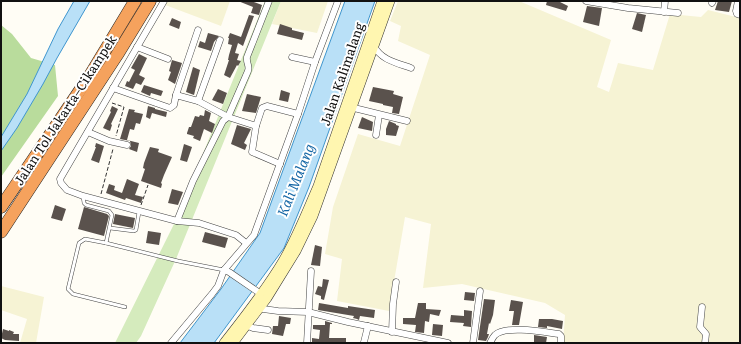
<svg xmlns="http://www.w3.org/2000/svg" width="741" height="344" viewBox="0 0 741 344" font-family="Literata,serif">
<style>
.farmland{fill:#f6f3d4}
.green{fill:#d5ebbd}
.forest{fill:#b9dc9c}
.water{fill:#b9e0f7;stroke:#3f96cf}
.building{fill:#5a524d}
.lines{fill:none;stroke-linecap:round;stroke-linejoin:round}
.lane-casing{stroke:#444;stroke-width:4}
.street-casing{stroke:#444;stroke-width:7}
.secondary-casing{stroke:#333;stroke-width:10}
.highway-casing{stroke:#222;stroke-width:13}
.path{stroke:#333;stroke-width:1;stroke-dasharray:4 2;stroke-linecap:butt}
.lane{stroke:#fff;stroke-width:3}
.street{stroke:#fff;stroke-width:6}
.secondary{stroke:#fff6b0;stroke-width:9}
.highway{stroke:#f5a25d;stroke-width:12}
.labels{text-anchor:middle;stroke-width:4;stroke-linejoin:round;paint-order:stroke}
.street-label{font-size:13px;fill:#111;stroke:#fff}
.water-label{font-size:14px;font-style:italic;fill:#1768a6;stroke:#fff}
</style>
<rect width="100%" height="100%" fill="#fffdf5"/>
<!-- farmland -->
<g class="farmland">
<polygon points="161,1 230,1 221,26 160,3"/>
<polygon points="281,1 328,1 317,33 272,24"/>
<polygon points="398,1 519,1 611,40 597,87 609,92 618,63 653,70 670,14 701,17 708,10 740,18 740,343 563,343 565,315 545,303 462,284 423,288 431,224 405,217 389,311 337,301 342,259 325,254 333,207 358,134 400,146 430,55 398,41 401,26 390,21"/>
<polygon points="1,286 44,297 36,343 20,343 27,319 1,310"/>
</g>
<!-- green -->
<polygon class="green" points="265,1 281,1 176,259 141,336 136,343 115,343 176,220"/>
<!-- forest -->
<polygon class="forest" points="1,25 12,34 31,58 55,65 58,96 1,177"/>
<!-- water -->
<g class="water">
<polygon points="74,1 90,1 57,58 43,84 17,128 1,151 1,137 27,94 58,29"/>
<polygon points="345,1 375,1 309,187 284,248 214,343 180,343 221,289 260,233"/>
</g>
<!-- building -->
<g class="building">
<polygon points="238,1 251,1 262,5 259,15 251,13 253,7"/>
<polygon points="547,1 558,1 568,6 566,11 546,5"/>
<polygon points="718,1 732,1 729,12 715,10"/>
<polygon points="587,6 602,8 599,26 583,22"/>
<polygon points="637,13 646,15 642,32 632,29"/>
<polygon points="249,15 254,16 243,46 238,43 235,53 239,54 237,60 241,61 238,66 237,65 230,78 224,75 229,60 228,60 229,55 232,45 228,44 229,38 228,38 230,33 241,37"/>
<polygon points="172,18 181,22 179,29 169,25"/>
<polygon points="280,24 292,28 292,30 304,33 302,40 277,34"/>
<polygon points="208,33 219,36 214,42 211,51 198,47 200,41 205,43"/>
<polygon points="139,54 147,58 139,75 145,78 141,85 136,83 133,89 125,86 127,81 129,82 135,70 131,68"/>
<polygon points="172,60 182,63 175,84 168,80 171,72 169,71"/>
<polygon points="193,67 200,70 194,95 186,92"/>
<polygon points="144,85 163,91 161,96 151,93 150,96 141,92"/>
<polygon points="373,87 394,91 393,94 403,97 399,114 392,113 393,107 383,105 383,104 369,101"/>
<polygon points="218,89 227,93 223,104 212,100"/>
<polygon points="281,90 290,93 288,102 279,100"/>
<polygon points="247,94 261,97 256,113 242,111"/>
<polygon points="112,106 118,109 111,124 112,125 110,131 103,128 111,112 110,111"/>
<polygon points="148,106 155,108 155,109 167,112 166,117 152,113 150,119 146,117"/>
<polygon points="129,109 135,110 134,112 143,114 140,124 136,123 134,130 130,129 127,140 139,143 137,152 129,149 131,146 130,141 120,139"/>
<polygon points="205,110 211,113 209,121 215,124 212,133 204,129 200,141 193,138 194,136 187,134 187,133 189,127 191,127 195,116 199,117 200,115 204,116"/>
<polygon points="362,117 373,122 372,131 358,128"/>
<polygon points="389,121 396,124 396,125 399,126 396,136 386,135 386,129"/>
<polygon points="237,125 251,129 244,143 247,145 245,150 231,144"/>
<polygon points="96,143 104,146 99,163 91,160 96,147 95,147"/>
<polygon points="184,144 192,147 187,162 180,160"/>
<polygon points="150,147 159,149 158,152 172,157 164,175 161,183 162,184 161,188 141,181 145,169 143,168 144,163"/>
<polygon points="127,179 139,184 135,195 143,197 141,203 126,198 125,200 106,193 109,184 115,186 114,190 122,193"/>
<polygon points="172,189 183,192 178,205 168,203"/>
<polygon points="55,205 66,209 62,221 51,218"/>
<polygon points="84,207 107,214 109,216 104,236 78,229"/>
<polygon points="115,214 135,218 133,228 113,224"/>
<polygon points="148,231 161,233 159,245 146,243"/>
<polygon points="205,232 228,238 225,248 202,242"/>
<polygon points="315,245 322,247 320,266 311,265"/>
<polygon points="323,279 329,280 324,300 321,299 321,296 315,294 318,286 322,287"/>
<polygon points="465,292 475,293 474,301 464,300"/>
<polygon points="484,299 495,300 493,315 490,324 489,323 487,334 489,334 488,337 486,341 478,340"/>
<polygon points="511,300 523,302 519,325 512,325 514,311 509,311"/>
<polygon points="319,303 348,308 348,306 375,310 374,318 360,316 359,320 357,319 353,318 354,316 318,310"/>
<polygon points="418,303 426,303 426,309 441,310 439,316 430,314 429,322 425,321 424,333 415,332 416,325 403,324 403,318 415,318"/>
<polygon points="464,310 472,311 471,327 463,326 464,323 450,322 451,315 464,316"/>
<polygon points="279,316 291,318 290,324 286,324 283,336 272,334 273,326 278,326"/>
<polygon points="539,319 552,319 563,321 562,329 547,326 547,328 538,327"/>
<polygon points="325,321 332,323 332,324 330,324 329,338 346,338 346,343 312,343 312,338 319,339 320,330 313,329 313,325 325,325"/>
<polygon points="433,324 443,325 442,336 432,335"/>
<polygon points="3,329 9,331 9,330 14,332 13,334 19,334 19,341 5,340 1,338"/>
<polygon points="534,335 547,337 546,343 534,343"/>
</g>
<g class="lines">
<defs>
<g id="lane">
<polyline points="83,196 84,203 86,205 109,211 112,215 106,243 85,239 79,243 68,289 73,294 125,307"/>
<polyline points="110,228 134,231 136,230 139,212"/>
<polyline points="106,243 178,261 224,270"/>
</g>
<g id="street">
<polyline points="164,1 60,179 61,183 67,190 83,196 177,221 199,223 236,235 246,243"/>
<polyline points="586,1 628,8 678,13"/>
<polyline points="738,1 736,11 737,14 740,15"/>
<polyline points="712,3 713,1"/>
<polyline points="664,12 665,1"/>
<path d="M374,46C381,60 397,63 411,68"/>
<polyline points="137,47 168,59"/>
<polyline points="292,57 315,62"/>
<polyline points="113,88 170,108 174,105 176,95 198,101 220,40"/>
<polyline points="176,95 198,30"/>
<polyline points="198,101 228,117 256,126"/>
<polyline points="350,107 407,121"/>
<polyline points="88,132 109,141 127,145"/>
<polyline points="376,135 379,115"/>
<polyline points="280,164 252,152 256,126 262,108 267,106 298,114"/>
<path d="M177,221L193,181L223,121L228,117L248,71C250,66 246,63 247,57L269,1"/>
<polyline points="224,270 229,272 261,294"/>
<polyline points="258,306 263,309 278,311 308,312 348,322 448,343"/>
<polyline points="702,307 700,327 706,334 705,343"/>
<polyline points="243,324 253,328 268,330"/>
<polyline points="392,332 393,304 396,282"/>
<polyline points="364,342 368,326"/>
<polyline points="171,343 212,294 218,286 224,270 254,235 298,114 315,62 338,1"/>
<polyline points="307,343 311,271"/>
<polyline points="473,343 480,291"/>
<path d="M490,343C491,341 493,337 495,335C506,325 544,332 559,334L561,336V343"/>
</g>
<g id="secondary">
<path d="M224,343C245,316 266,290 283,261C297,237 307,211 318,186L382,1"/>
<polyline points="233,343 267,298 296,251 313,216 390,1"/>
</g>
<g id="highway">
<polyline points="1,207 89,77 135,1"/>
<polyline points="1,232 117,55 150,1"/>
</g>
</defs>
<!-- lane casing -->
<use href="#lane" class="lane-casing"/>
<!-- street casing -->
<use href="#street" class="street-casing"/>
<!-- secondary casing -->
<use href="#secondary" class="secondary-casing"/>
<!-- highway casing -->
<use href="#highway" class="highway-casing"/>
<!-- path -->
<g class="path">
<polyline points="112,103 124,107 116,136"/>
<polyline points="101,194 113,149"/>
<polyline points="141,205 148,185"/>
</g>
<!-- lane -->
<use href="#lane" class="lane"/>
<!-- street -->
<use href="#street" class="street"/>
<!-- secondary -->
<use href="#secondary" class="secondary"/>
<!-- highway -->
<use href="#highway" class="highway"/>
</g>
<g class="labels">
<!-- street labels -->
<g class="street-label">
<text transform="translate(342 74) rotate(-71)" y="5">Jalan Kalimalang</text>
<text transform="translate(65 110) rotate(-57)" y="5">Jalan Tol Jakarta–Cikampek</text>
</g>
<!-- water labels -->
<g class="water-label">
<text transform="translate(296 180) rotate(-68)" y="5">Kali Malang</text>
</g>
</g>
<!-- border -->
<rect width="741" height="344" fill="none" stroke="#111111" stroke-width="4"/>
</svg>
